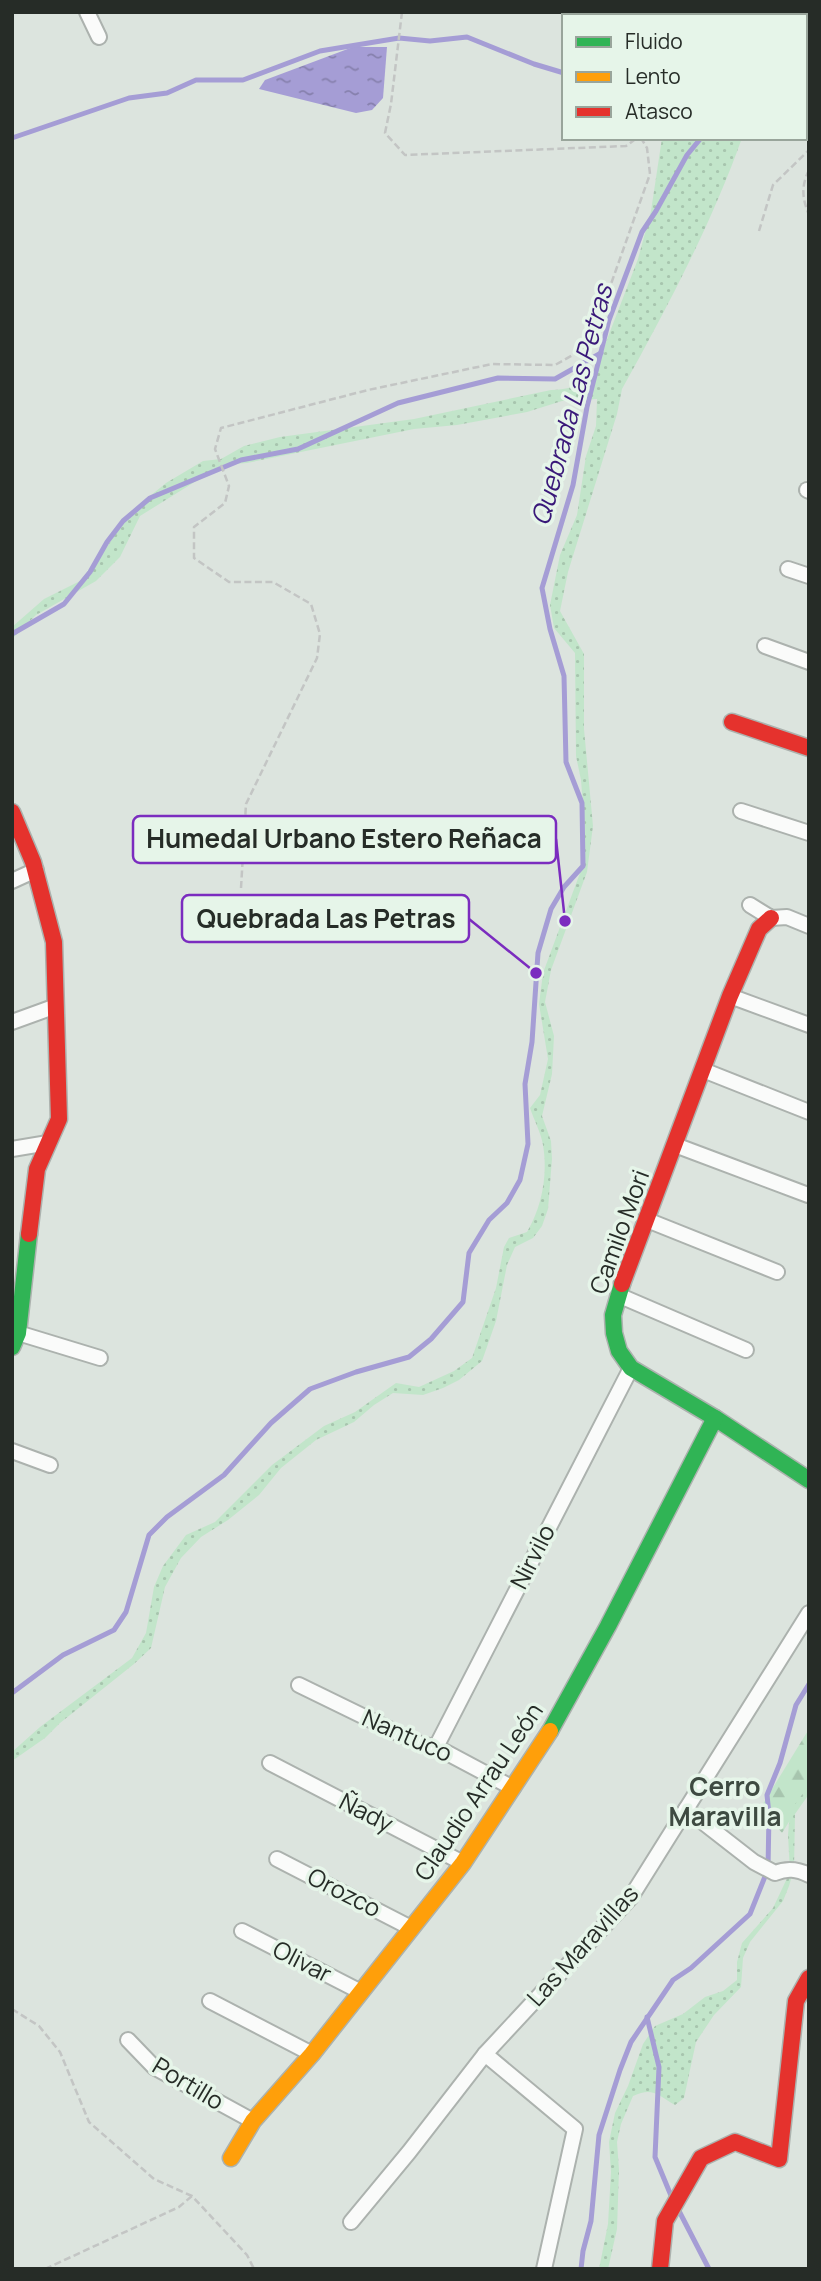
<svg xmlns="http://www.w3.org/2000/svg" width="821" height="2281" viewBox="0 0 821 2281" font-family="Manrope,sans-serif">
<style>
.forest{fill:url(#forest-firs)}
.park{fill:url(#park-dots)}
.water{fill:url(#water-ripples)}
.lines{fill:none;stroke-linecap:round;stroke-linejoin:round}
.stream{stroke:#a59dd5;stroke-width:5}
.street-casing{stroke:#acb2ae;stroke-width:18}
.fast-casing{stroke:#acb2ae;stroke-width:19}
.slow-casing{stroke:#acb2ae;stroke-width:19}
.jam-casing{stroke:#acb2ae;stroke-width:19}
.path{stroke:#c3c5c4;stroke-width:2.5;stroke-dasharray:7 3.5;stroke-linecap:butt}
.street{stroke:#fafbfa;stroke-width:14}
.fast{stroke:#30b455;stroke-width:16}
.slow{stroke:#ff9f0a;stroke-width:16}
.jam{stroke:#e5322d;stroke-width:16}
.labels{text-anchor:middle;stroke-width:7;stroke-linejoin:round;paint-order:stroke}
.street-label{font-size:24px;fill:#262c27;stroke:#e6f5e9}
.water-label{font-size:26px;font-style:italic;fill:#391879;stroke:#e6f5e9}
.neighbourhood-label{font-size:26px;font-weight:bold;fill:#3e4a41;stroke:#e6f5e9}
.leader{fill:none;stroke:#7b2cbf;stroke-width:2.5}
.callout-dot{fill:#7b2cbf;stroke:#e6f5e9;stroke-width:2.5}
.callout{fill:#e6f5e9;stroke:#7b2cbf;stroke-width:2.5}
.callout-label{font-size:26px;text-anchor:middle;font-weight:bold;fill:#262c27}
</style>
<defs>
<pattern id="forest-firs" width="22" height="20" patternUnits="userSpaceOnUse" patternTransform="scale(1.75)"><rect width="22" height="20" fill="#c2e5ca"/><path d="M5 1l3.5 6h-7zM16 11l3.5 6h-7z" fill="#a7c5ae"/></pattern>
<pattern id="park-dots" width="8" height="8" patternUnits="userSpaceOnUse" patternTransform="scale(1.75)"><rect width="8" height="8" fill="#c2e5ca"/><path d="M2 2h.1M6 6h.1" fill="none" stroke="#a7c5ae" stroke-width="1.8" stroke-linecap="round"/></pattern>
<pattern id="water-ripples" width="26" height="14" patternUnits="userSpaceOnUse" patternTransform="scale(1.75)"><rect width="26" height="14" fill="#a59dd5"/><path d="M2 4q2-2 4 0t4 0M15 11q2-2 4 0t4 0" fill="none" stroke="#8680ad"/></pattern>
</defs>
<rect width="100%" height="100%" fill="#dce4de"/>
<!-- forest -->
<polygon class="forest" points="809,1729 809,1790 782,1833 761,1807"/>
<!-- park -->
<g class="park">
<polygon points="693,12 809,12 809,18 805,22 805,16 692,16"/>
<path d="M662,138H742C711,225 667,308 622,389L617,414L568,572L560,611L584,654V729L593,826L587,872L551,970L545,1002L554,1036L552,1074L542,1116L551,1141L552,1159L548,1209L542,1226L533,1238L515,1247L507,1265L496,1321L482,1361L459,1380L443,1388L423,1395L393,1393L374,1405L354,1422L316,1440L281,1468L259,1495L228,1520L201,1537L181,1558L165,1587L151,1648L134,1664L60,1723L45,1738L12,1761V1752L40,1727L132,1658L146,1633L154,1587L163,1566L186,1535L215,1522L272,1465L324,1426L355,1412L396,1383L419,1387L454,1371L472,1358L496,1288L504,1247L509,1238L527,1232C542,1207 548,1175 543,1145C541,1133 534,1120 530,1108L540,1095L548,1059L539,1004L543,973L580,873L585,831L581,780L576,756L575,653L554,628L550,605L560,555L577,515L586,456L596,426L597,399L562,401L527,412L457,425L414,429L247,463L222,465L140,516L120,557L96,581L36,615L12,639V627L44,599L80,581L107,547L128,514L166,483L203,461L221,459L244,446L280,437L414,419L551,390C568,390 580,385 596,377L606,342L638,259L651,211Z"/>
<path d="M809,1785V1794L795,1814L794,1869L789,1886L783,1901L750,1942L743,1958L741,1987L714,2015L696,2042L684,2098L675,2105C657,2094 652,2087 633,2096L621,2124L617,2142L619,2170L617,2229L608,2269H599L608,2224L611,2172L609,2142L615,2113L628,2086L643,2044L655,2026L683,2014L705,1997L723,1991L737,1980V1962L742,1943L773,1908L790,1872L788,1835L790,1811Z"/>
</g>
<!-- water -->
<polygon class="water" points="353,47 387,47 383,98 372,110 356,113 259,89 265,80"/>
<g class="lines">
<!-- stream -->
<g class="stream">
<polyline points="764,16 766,12"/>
<polyline points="12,138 129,98 167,93 196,80 243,80 320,51 399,38 430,41 467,37 534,64 564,73"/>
<polyline points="12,634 64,604 90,572 107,542 123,521 150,498 241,460 298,449 398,403 498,378 555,379 601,353"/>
<polyline points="12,1693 63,1655 114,1630 126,1612 149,1535 167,1517 224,1475 271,1423 310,1389 356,1372 409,1357 431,1339 463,1302 469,1253 489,1220 507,1203 520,1180 528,1144 525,1084 532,1042 538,953 551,909 564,887 583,866 582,803 566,762 564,676 550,629 542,588 573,485 587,407 609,320 642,232 656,211 687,155 701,138"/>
<polyline points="647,2017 659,2067 655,2157 672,2198"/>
<polyline points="678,2209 709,2269"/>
<polyline points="581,2269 583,2251 591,2221 599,2135 620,2070 631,2042 673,1980 691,1968 750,1914 768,1869 769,1814 767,1795 780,1763 796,1705 809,1684"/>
</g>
<defs>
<g id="street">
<polyline points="87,12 99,37"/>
<polyline points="807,490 809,491"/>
<polyline points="788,569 809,576"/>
<polyline points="765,646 809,662"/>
<polyline points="741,811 809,833"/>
<polyline points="12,881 36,870"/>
<polyline points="750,905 771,918 787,917 809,926"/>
<polyline points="730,996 809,1025"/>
<polyline points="12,1022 56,1006"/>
<polyline points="703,1070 809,1112"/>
<polyline points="675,1145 808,1195"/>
<polyline points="12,1149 48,1143"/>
<polyline points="647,1220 777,1272"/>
<polyline points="618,1295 746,1350"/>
<polyline points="18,1333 100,1358"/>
<polyline points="12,1451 50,1465"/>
<polyline points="299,1685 420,1744 436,1747 513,1788"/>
<polyline points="436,1747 631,1368"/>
<polyline points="270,1763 463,1863"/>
<path d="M686,1809L754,1862L775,1873C787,1868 797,1869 809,1875"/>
<polyline points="277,1859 411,1928"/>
<polyline points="242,1931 361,1992"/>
<polyline points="210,2001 312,2054"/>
<polyline points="128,2040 154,2067 253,2121"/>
<polyline points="485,2054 575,2129 544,2269"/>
<polyline points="351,2222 409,2152 485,2054 631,1897 809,1613"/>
</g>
<g id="fast">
<polyline points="622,1284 613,1315 614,1333 619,1351 631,1368 715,1418 809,1480"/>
<polyline points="12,1347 18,1333 29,1234"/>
<polyline points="550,1731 608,1626 715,1418"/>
</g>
<polyline id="slow" points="231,2158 253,2121 312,2054 463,1863 550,1731"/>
<g id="jam">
<polyline points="732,722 809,748"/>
<polyline points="12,812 33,862 54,942 59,1119 37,1169 29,1234"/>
<polyline points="622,1284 730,996 759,929 771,918"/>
<polyline points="660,2269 665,2221 701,2158 735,2142 779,2159 796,2001 809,1978"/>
</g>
</defs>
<!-- street casing -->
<use href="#street" class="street-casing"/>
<!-- fast casing -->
<use href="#fast" class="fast-casing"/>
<!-- slow casing -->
<use href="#slow" class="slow-casing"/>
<!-- jam casing -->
<use href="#jam" class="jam-casing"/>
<!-- path -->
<g class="path">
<polyline points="402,12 391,104 385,133 405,155 626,146 637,138"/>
<polyline points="682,16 683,12"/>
<path d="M809,170C801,186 802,198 809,215"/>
<polyline points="759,231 773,185 809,150"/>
<polyline points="241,888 246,804 317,658 320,634 311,604 273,582 229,582 194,558 194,527 225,503 229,486 215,449 221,428 368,390 492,364 555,365 589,346 650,174 647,148 641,138"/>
<polyline points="12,2009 39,2026 60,2052 89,2122 154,2179 192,2196 247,2255 254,2269"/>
<polyline points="45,2269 179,2207 192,2196"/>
</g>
<!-- street -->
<use href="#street" class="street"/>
<!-- fast -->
<use href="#fast" class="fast"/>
<!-- slow -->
<use href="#slow" class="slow"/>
<!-- jam -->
<use href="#jam" class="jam"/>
</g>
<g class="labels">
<!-- street labels -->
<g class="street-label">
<text transform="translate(620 1232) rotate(-70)" y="8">Camilo Mori</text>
<text transform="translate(533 1557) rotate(-63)" y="8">Nirvilo</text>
<text transform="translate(407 1736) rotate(24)" y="8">Nantuco</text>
<text transform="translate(479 1792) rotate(-56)" y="8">Claudio Arrau León</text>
<text transform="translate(366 1813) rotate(27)" y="8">Ñady</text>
<text transform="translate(344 1893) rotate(27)" y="8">Orozco</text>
<text transform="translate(583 1946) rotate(-48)" y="8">Las Maravillas</text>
<text transform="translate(302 1962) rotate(27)" y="8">Olivar</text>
<text transform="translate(188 2084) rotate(31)" y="8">Portillo</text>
</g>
<!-- water labels -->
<g class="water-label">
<text transform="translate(572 405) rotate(-75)" y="9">Quebrada Las Petras</text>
</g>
<!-- neighbourhood labels -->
<g class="neighbourhood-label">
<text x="725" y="1796">Cerro<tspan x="725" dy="30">Maravilla</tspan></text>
</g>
</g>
<!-- callouts -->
<path class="leader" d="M565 921L556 839M536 973L469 919"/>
<g class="callout-dot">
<circle cx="565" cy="921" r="7"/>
<circle cx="536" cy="973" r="7"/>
</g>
<g class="callout">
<rect x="133" y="816" width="423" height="47" rx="7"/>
<rect x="182" y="895" width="287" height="47" rx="7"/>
</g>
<g class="callout-label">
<text x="344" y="848">Humedal Urbano Estero Reñaca</text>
<text x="326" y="928">Quebrada Las Petras</text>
</g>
<!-- border -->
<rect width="821" height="2281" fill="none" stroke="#262c27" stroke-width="28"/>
<!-- legend -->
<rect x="562" y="14" width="245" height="126" fill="#e6f5e9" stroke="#99a59b" stroke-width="2"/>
<rect x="576" y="37" width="35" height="10" fill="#30b455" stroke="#99a59b" stroke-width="2"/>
<text x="625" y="49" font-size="21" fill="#262c27">Fluido</text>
<rect x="576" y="72" width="35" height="10" fill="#ff9f0a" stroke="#99a59b" stroke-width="2"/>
<text x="625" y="84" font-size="21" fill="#262c27">Lento</text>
<rect x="576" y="107" width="35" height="10" fill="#e5322d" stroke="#99a59b" stroke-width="2"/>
<text x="625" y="119" font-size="21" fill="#262c27">Atasco</text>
</svg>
